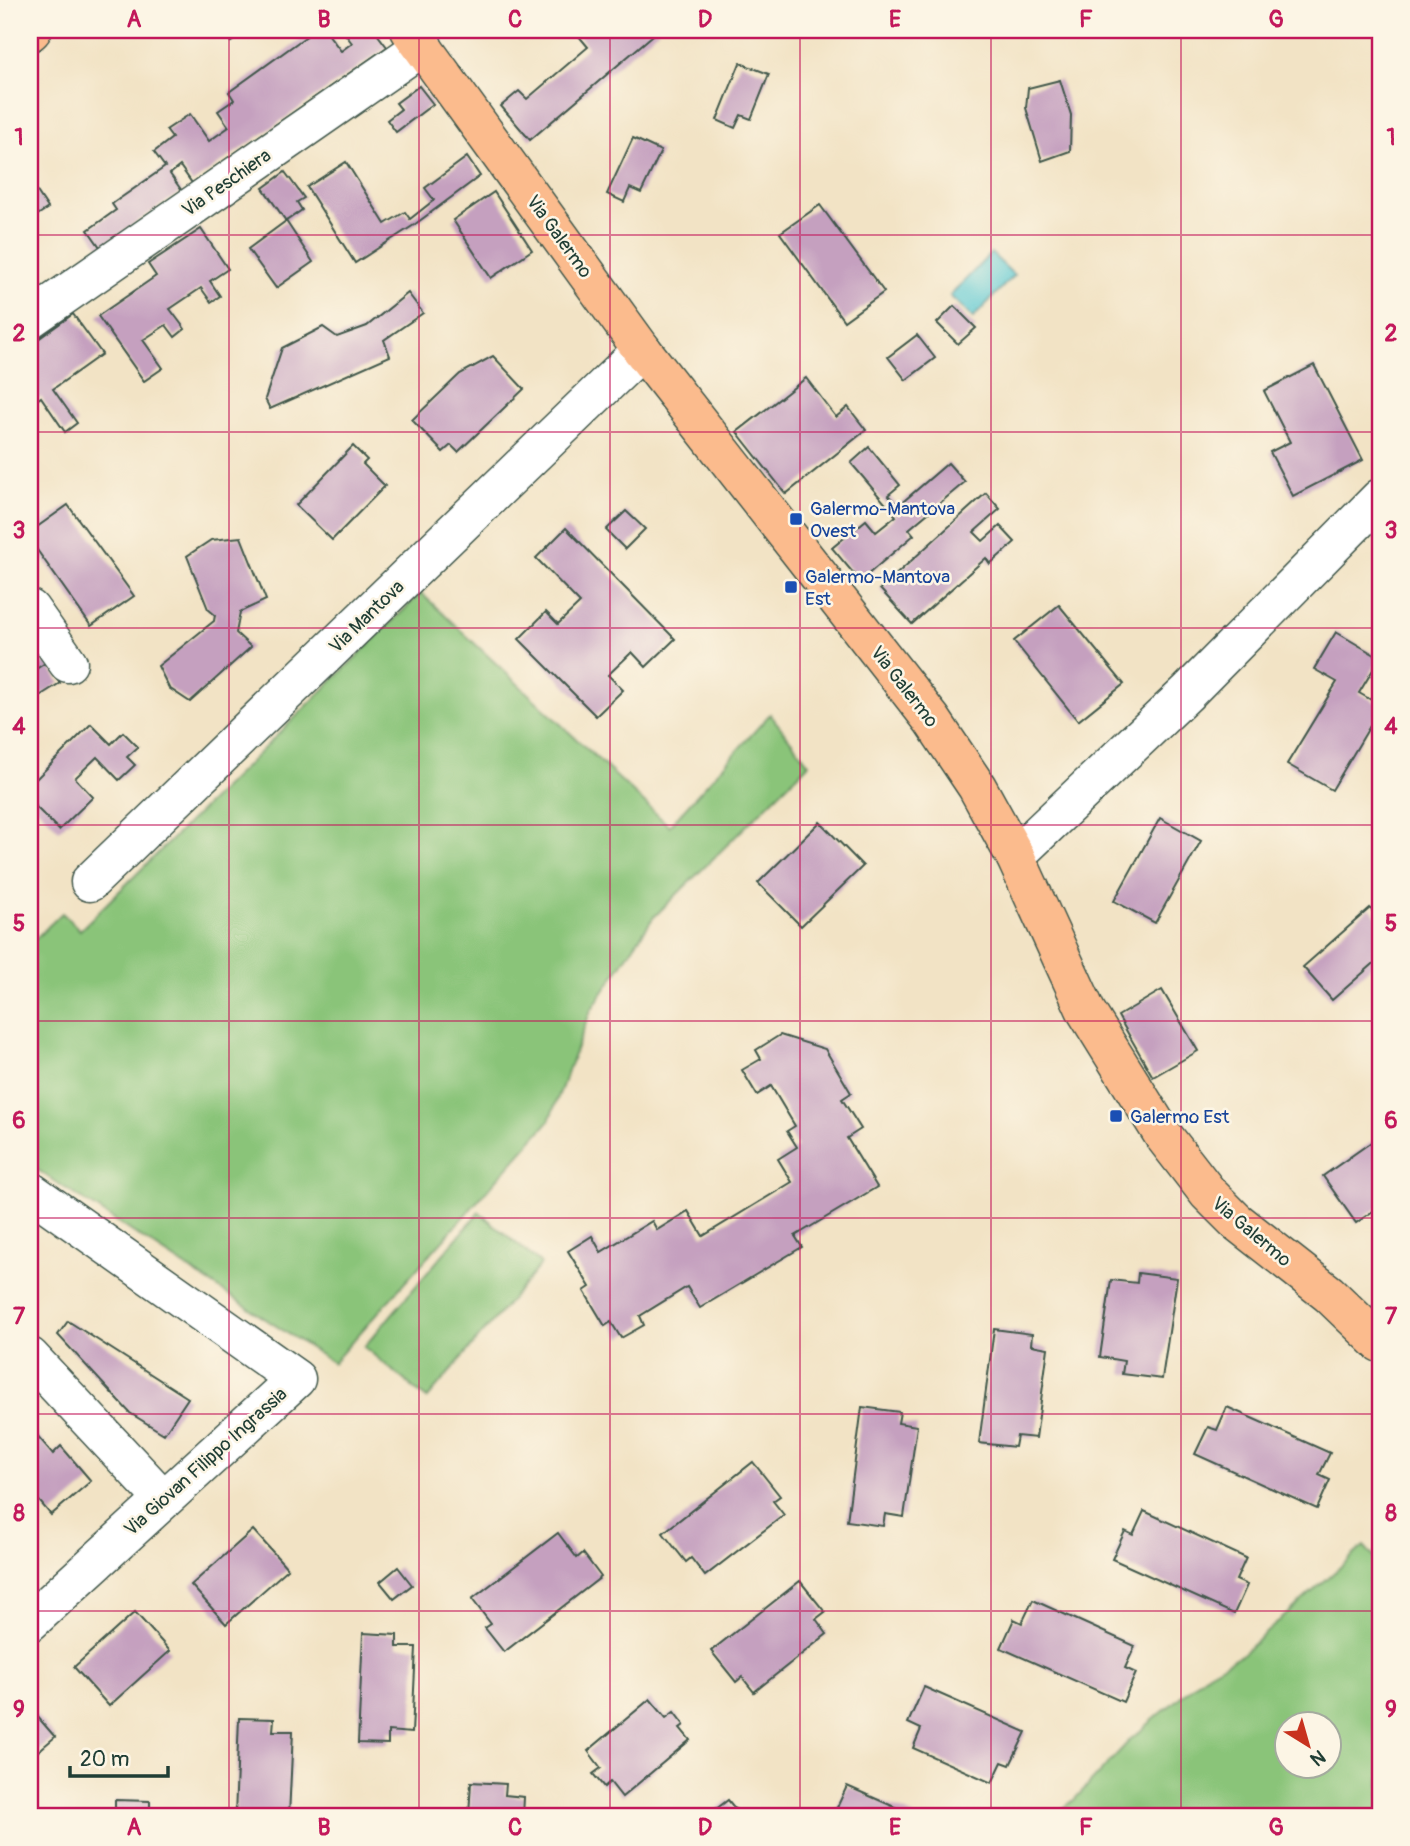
<svg xmlns="http://www.w3.org/2000/svg" width="1410" height="1846" viewBox="0 0 1410 1846" font-family="Pangolin,sans-serif">
<style>
.green{fill:#8ac479;stroke:#548056;stroke-width:2;fill-rule:evenodd}
.water{fill:#5cc9d3;stroke:#3e8384;stroke-width:2}
.building{fill:#c5a0bf}
.lines{fill:none;stroke-linecap:round;stroke-linejoin:round}
.minor-casing{stroke:#3f564a;stroke-width:41}
.major-casing{stroke:#3f564a;stroke-width:41}
.minor{stroke:#fff;stroke-width:38}
.major{stroke:#fbbb8d;stroke-width:38}
.grid{fill:none;stroke:#c2185b;stroke-width:2;stroke-opacity:0.55}
.transit-dot{fill:#1a4fb4;stroke:#fcf5e5;stroke-width:2.5}
.labels{text-anchor:middle;stroke-width:5;stroke-linejoin:round;paint-order:stroke}
.street-label{font-size:19px;fill:#1f3d34;stroke:#fcf5e5}
.transit-label{font-size:19px;fill:#164399;stroke:#fcf5e5;text-anchor:start}
.neatline{fill:none;stroke:#c2185b;stroke-width:2.5}
.grid-label{font-size:23px;text-anchor:middle;font-weight:bold;fill:#c2185b}
</style>
<rect width="100%" height="100%" fill="#fcf5e5"/>
<filter id="ink" filterUnits="userSpaceOnUse"><feTurbulence type="fractalNoise" baseFrequency=".0143" numOctaves="2"/><feDisplacementMap in="SourceGraphic" scale="14" xChannelSelector="R" yChannelSelector="G"/><feConvolveMatrix kernelMatrix="1 2 1 2 8 2 1 2 1" color-interpolation-filters="sRGB"/></filter>
<filter id="wash" filterUnits="userSpaceOnUse"><feTurbulence type="fractalNoise" baseFrequency=".00686" numOctaves="4" result="noise"/><feDisplacementMap in="SourceGraphic" scale="28" xChannelSelector="R" yChannelSelector="G"/><feGaussianBlur stdDeviation="1.57" result="paint"/><feColorMatrix in="noise" values="0 0 0 0 0 0 0 0 0 0 0 0 0 0 0 0 0 1.4 0 .05"/><feComposite in="paint" operator="in"/></filter>
<g filter="url(#wash)">
<rect width="100%" height="100%" fill="#f2e3c5"/>
<!-- green -->
<g class="green">
<polygon points="421,593 669,826 770,714 809,764 653,918 591,1010 549,1121 333,1363 30,1165 30,944 62,913 80,930"/>
<polygon points="479,1212 541,1264 427,1399 364,1347"/>
<path d="M1364,1546L1380,1564V1816H1053L1074,1800L1131,1739L1208,1673L1242,1654ZM1288,1724H1330V1766H1288Z"/>
</g>
<!-- water -->
<polygon class="water" points="991,253 1014,275 973,318 950,296"/>
<g id="blocks">
<!-- building -->
<g class="building">
<polygon points="222,30 247,30 231,42"/>
<polygon points="315,30 325,30 341,51 352,43 342,30 374,30 387,47 192,183 180,166 170,174 182,191 100,247 88,230 116,210 112,204 165,167 154,152 172,138 166,130 190,114 209,141 229,127 218,111 234,100 229,92"/>
<polygon points="582,30 659,30 530,140 501,106 519,91 527,99 588,47 577,34"/>
<polygon points="740,63 769,74 751,119 741,115 735,128 717,120"/>
<polygon points="1060,80 1071,115 1070,151 1042,161 1026,108 1028,88"/>
<polygon points="419,86 433,104 396,132 387,120 401,109 396,103"/>
<polygon points="633,138 661,151 641,193 630,188 624,202 607,194"/>
<polygon points="467,157 480,176 414,225 355,263 307,187 346,162 385,224 405,212 410,219 434,200 425,188"/>
<polygon points="285,172 304,198 297,202 302,210 286,221 263,188"/>
<polygon points="30,181 48,208 30,220"/>
<polygon points="494,192 532,250 491,278 453,220"/>
<polygon points="820,205 884,292 844,321 780,233"/>
<polygon points="286,221 313,262 276,288 248,249"/>
<polygon points="201,229 228,269 210,281 220,296 211,302 201,288 170,309 185,329 175,337 166,325 143,340 163,368 144,381 98,316 156,276 148,264"/>
<polygon points="408,293 423,313 384,340 390,356 270,409 265,399 282,348 323,327 337,337 367,326"/>
<polygon points="954,306 976,328 958,344 937,323"/>
<polygon points="73,314 102,354 53,389 77,423 65,432 41,397 30,405 30,345"/>
<polygon points="917,335 935,358 906,380 888,357"/>
<polygon points="493,356 524,389 458,452 451,445 443,452 412,420 460,374"/>
<polygon points="1314,365 1363,460 1293,496 1270,452 1290,442 1264,391"/>
<polygon points="806,378 836,417 848,407 866,430 786,494 737,432"/>
<polygon points="353,446 367,460 363,464 385,486 332,540 296,505"/>
<polygon points="869,447 900,485 888,495 898,506 948,463 965,482 909,529 914,535 860,581 832,548 866,520 876,532 896,516 851,463"/>
<polygon points="986,493 1000,509 974,532 983,541 1000,526 1015,542 990,564 986,558 912,624 880,589"/>
<polygon points="68,505 134,596 91,626 30,540 30,532"/>
<polygon points="626,511 645,529 625,549 606,530"/>
<polygon points="566,528 675,639 646,667 632,652 608,675 623,690 596,716 519,639 546,612 558,624 580,603 536,558"/>
<polygon points="241,537 266,600 240,612 236,633 251,647 190,702 169,688 158,666 214,621 215,615 208,609 187,556 211,540"/>
<polygon points="1059,605 1124,684 1078,721 1014,641"/>
<polygon points="1336,632 1380,658 1359,693 1380,705 1380,709 1332,790 1287,764 1337,682 1314,669"/>
<polygon points="47,662 60,683 30,702 30,673"/>
<polygon points="91,724 111,744 123,732 138,747 127,757 135,765 119,780 97,757 75,778 93,797 59,830 30,801 30,785"/>
<polygon points="1160,818 1201,841 1155,923 1114,901"/>
<polygon points="820,822 863,866 801,926 758,883"/>
<polygon points="1370,908 1380,920 1380,958 1332,1000 1303,967"/>
<polygon points="1162,990 1198,1051 1153,1077 1118,1016"/>
<polygon points="780,1035 825,1049 851,1093 842,1099 861,1129 847,1138 877,1187 795,1236 802,1247 700,1308 687,1287 640,1316 644,1325 621,1338 611,1322 605,1326 584,1291 590,1287 568,1251 592,1236 601,1252 652,1221 657,1230 688,1211 703,1236 792,1182 778,1159 797,1147 787,1131 795,1126 771,1086 757,1095 742,1070 761,1059 756,1050"/>
<polygon points="1380,1136 1380,1206 1356,1223 1323,1176"/>
<polygon points="1138,1273 1177,1278 1162,1379 1122,1374 1124,1361 1100,1357 1111,1280 1137,1283"/>
<polygon points="68,1321 188,1398 164,1434 130,1413 58,1335"/>
<polygon points="994,1329 1032,1334 1031,1345 1048,1348 1036,1438 1017,1436 1015,1447 979,1443"/>
<polygon points="862,1407 900,1412 898,1423 917,1426 904,1517 885,1514 883,1526 847,1521"/>
<polygon points="1227,1407 1330,1453 1319,1475 1330,1480 1317,1509 1195,1454 1208,1427 1217,1430"/>
<polygon points="30,1427 53,1454 61,1446 91,1481 51,1515 30,1490"/>
<polygon points="753,1462 780,1496 773,1501 784,1515 705,1576 691,1558 686,1562 663,1533"/>
<polygon points="1144,1511 1246,1558 1236,1580 1247,1585 1234,1614 1112,1559 1125,1531 1133,1535"/>
<polygon points="253,1530 288,1569 226,1624 191,1585"/>
<polygon points="558,1533 577,1558 583,1553 601,1577 504,1652 485,1628 491,1624 472,1599"/>
<polygon points="398,1567 412,1585 394,1599 380,1582"/>
<polygon points="800,1581 825,1612 816,1619 827,1634 754,1692 742,1677 736,1682 711,1651"/>
<polygon points="1033,1600 1135,1646 1125,1668 1136,1673 1123,1702 1001,1648 1014,1619 1022,1623"/>
<polygon points="135,1612 170,1651 109,1706 74,1667"/>
<polygon points="363,1633 397,1635 397,1647 416,1647 412,1733 388,1731 388,1744 358,1743"/>
<polygon points="924,1687 1026,1732 1010,1765 1002,1762 992,1783 913,1748 921,1729 908,1723"/>
<polygon points="650,1699 666,1718 674,1712 684,1725 680,1728 690,1740 622,1797 610,1782 604,1787 593,1774 601,1768 588,1751"/>
<polygon points="30,1708 55,1737 30,1758"/>
<polygon points="239,1718 274,1719 273,1731 293,1731 289,1816 235,1816"/>
<polygon points="471,1782 506,1784 505,1795 524,1797 523,1816 469,1816"/>
<polygon points="847,1786 915,1816 833,1816"/>
<polygon points="115,1800 150,1801 150,1813 169,1816 115,1816"/>
<polygon points="728,1800 741,1816 707,1816"/>
</g>
</g>
</g>
<g filter="url(#ink)">
<use href="#blocks" fill-opacity="0" stroke="#3f564a" stroke-width="2"/>
<g class="lines">
<defs>
<g id="minor">
<polyline points="30,319 423,46"/>
<polyline points="30,609 68,663"/>
<polyline points="1015,856 1187,693 1380,498"/>
<polyline points="90,882 642,350"/>
<polyline points="30,1191 296,1379 30,1622"/>
<polyline points="30,1357 163,1499"/>
</g>
<g id="major">
<polyline points="410,30 642,350 932,720 977,787 1015,856 1086,1011 1163,1135 1208,1193 1236,1221 1329,1294 1380,1343"/>
<polyline points="30,32 32,30"/>
</g>
</defs>
<!-- minor casing -->
<use href="#minor" class="minor-casing"/>
<!-- major casing -->
<use href="#major" class="major-casing"/>
<!-- minor -->
<use href="#minor" class="minor"/>
<!-- major -->
<use href="#major" class="major"/>
</g>
</g>
<!-- grid -->
<path class="grid" d="M229,30V1816M419,30V1816M610,30V1816M800,30V1816M991,30V1816M1181,30V1816M30,235H1380M30,432H1380M30,628H1380M30,825H1380M30,1021H1380M30,1218H1380M30,1414H1380M30,1611H1380"/>
<!-- markers -->
<g class="transit-dot">
<rect x="789" y="512" width="14" height="14" rx="3.5"/>
<rect x="784" y="580" width="14" height="14" rx="3.5"/>
<rect x="1109" y="1109" width="14" height="14" rx="3.5"/>
</g>
<g class="labels">
<!-- street labels -->
<g class="street-label">
<text transform="translate(226 182) rotate(-35)" y="7">Via Peschiera</text>
<text transform="translate(560 236) rotate(54)" y="7">Via Galermo</text>
<text transform="translate(366 616) rotate(-44)" y="7">Via Mantova</text>
<text transform="translate(905 686) rotate(52)" y="7">Via Galermo</text>
<text transform="translate(1252 1231) rotate(40)" y="7">Via Galermo</text>
<text transform="translate(205 1461) rotate(-42)" y="7">Via Giovan Filippo Ingrassia</text>
</g>
<!-- transit labels -->
<g class="transit-label">
<text x="810" y="515">Galermo-Mantova<tspan x="810" dy="22">Ovest</tspan></text>
<text x="805" y="583">Galermo-Mantova<tspan x="805" dy="22">Est</tspan></text>
<text x="1130" y="1123">Galermo Est</text>
</g>
</g>
<!-- margin -->
<rect width="1410" height="1846" fill="none" stroke="#fcf5e5" stroke-width="77"/>
<!-- north arrow -->
<g transform="translate(1308 1745) rotate(143)"><circle r="33" fill="#fcf5e5" stroke="#a4ab9e" stroke-width="2"/>
<path d="M0-5L12 26L0 18L-12 26Z" fill="#c8321e"/>
<text y="-10" font-size="19" font-weight="bold" text-anchor="middle" fill="#1f3d34">N</text>
</g>
<!-- scale -->
<path d="M70 1766v10h98v-10" fill="none" stroke="#1f3d34" stroke-width="3.5"/>
<text x="80" y="1766" font-size="21" fill="#1f3d34" stroke="#fcf5e5" stroke-width="5" paint-order="stroke">20 m</text>
<rect x="38" y="38" width="1334" height="1770" class="neatline"/>
<g class="grid-label">
<text x="134" y="27">A</text>
<text x="324" y="27">B</text>
<text x="515" y="27">C</text>
<text x="705" y="27">D</text>
<text x="895" y="27">E</text>
<text x="1086" y="27">F</text>
<text x="1276" y="27">G</text>
<text x="19" y="145">1</text>
<text x="1391" y="145">1</text>
<text x="19" y="341">2</text>
<text x="1391" y="341">2</text>
<text x="19" y="538">3</text>
<text x="1391" y="538">3</text>
<text x="19" y="734">4</text>
<text x="1391" y="734">4</text>
<text x="19" y="931">5</text>
<text x="1391" y="931">5</text>
<text x="19" y="1128">6</text>
<text x="1391" y="1128">6</text>
<text x="19" y="1324">7</text>
<text x="1391" y="1324">7</text>
<text x="19" y="1521">8</text>
<text x="1391" y="1521">8</text>
<text x="19" y="1717">9</text>
<text x="1391" y="1717">9</text>
<text x="134" y="1835">A</text>
<text x="324" y="1835">B</text>
<text x="515" y="1835">C</text>
<text x="705" y="1835">D</text>
<text x="895" y="1835">E</text>
<text x="1086" y="1835">F</text>
<text x="1276" y="1835">G</text>
</g>
</svg>
